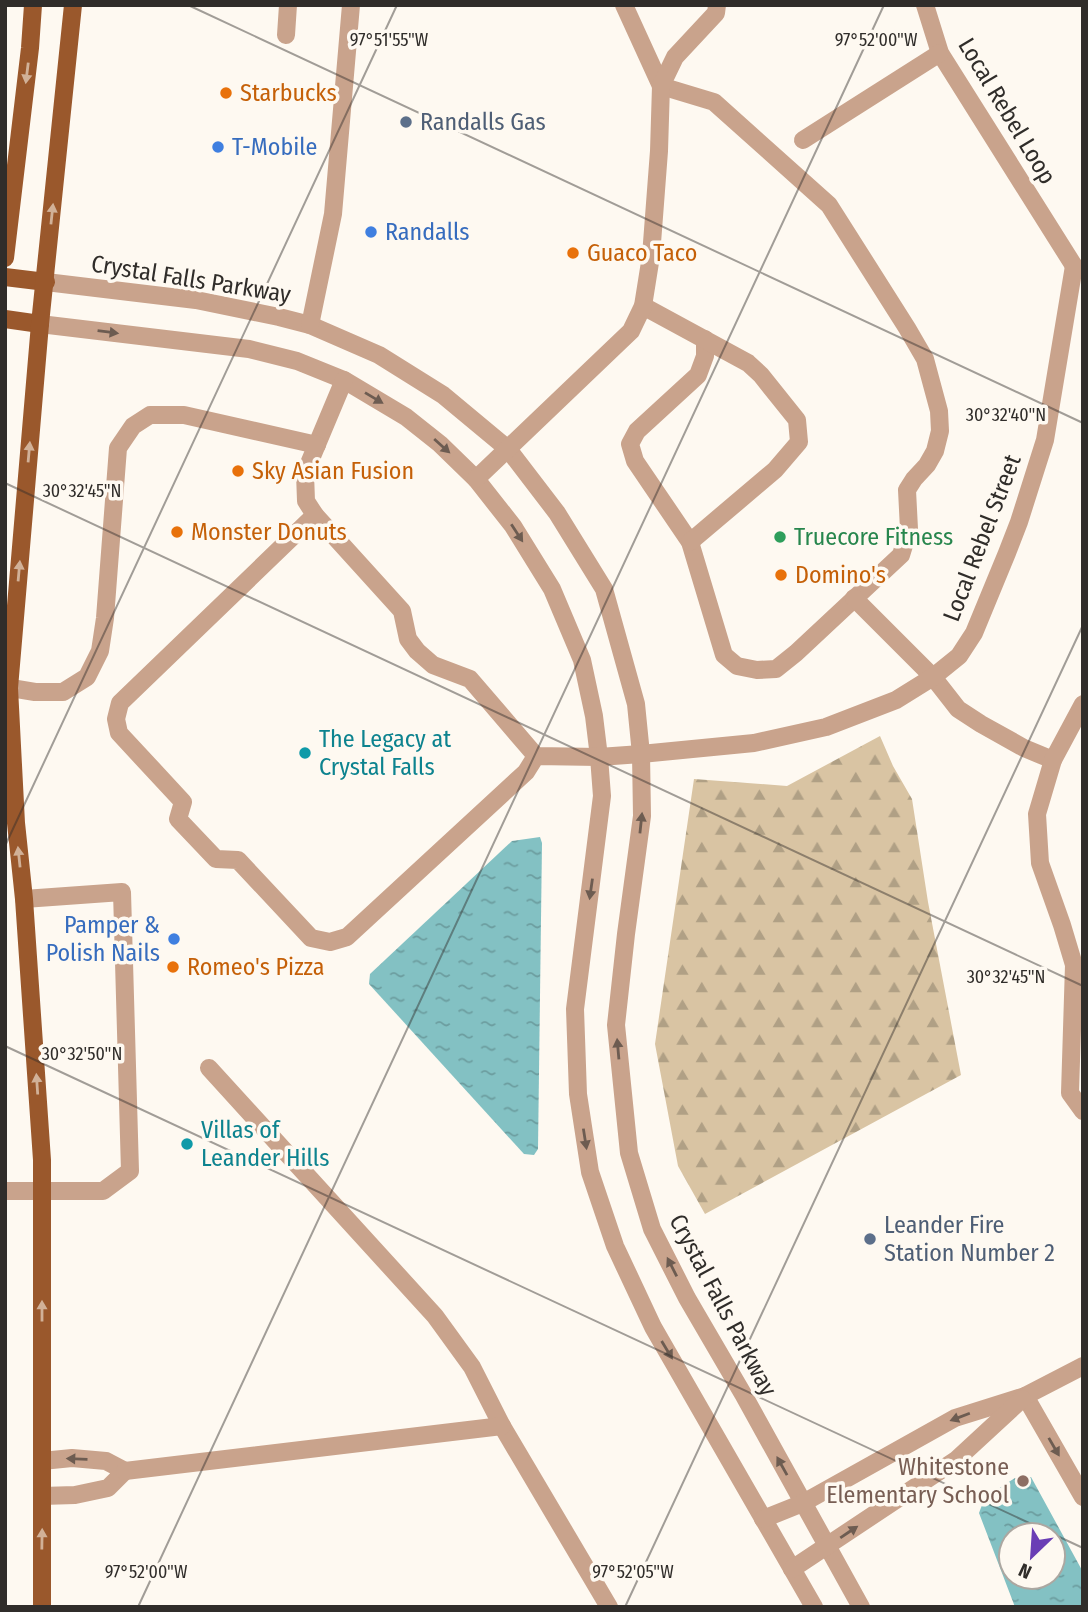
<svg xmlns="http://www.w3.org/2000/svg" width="1088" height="1612" viewBox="0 0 1088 1612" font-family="'Fira Sans Condensed',sans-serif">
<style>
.forest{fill:url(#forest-firs)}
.water{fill:url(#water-ripples);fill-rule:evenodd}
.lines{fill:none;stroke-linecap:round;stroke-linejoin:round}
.minor{stroke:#c9a38c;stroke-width:18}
.major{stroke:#9a582c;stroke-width:18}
.oneway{fill:#d1b198}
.oneway2{fill:#6d5c51}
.ticks{fill:none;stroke:#302d2a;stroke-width:2;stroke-opacity:0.45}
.food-dot{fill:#e8710a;stroke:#fef9f1;stroke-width:2.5}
.service-dot{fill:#5c6f8a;stroke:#fef9f1;stroke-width:2.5}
.shop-dot{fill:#3f7fe0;stroke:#fef9f1;stroke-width:2.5}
.leisure-dot{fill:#2e9e5b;stroke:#fef9f1;stroke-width:2.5}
.culture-dot{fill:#0f9aa8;stroke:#fef9f1;stroke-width:2.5}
.education-dot{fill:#8d6e63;stroke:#fef9f1;stroke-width:2.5}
.labels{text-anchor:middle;stroke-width:7;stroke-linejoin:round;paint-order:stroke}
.food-label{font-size:24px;fill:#c56008;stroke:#fef9f1;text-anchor:start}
.street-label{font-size:24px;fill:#302d2a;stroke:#fef9f1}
.service-label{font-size:24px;fill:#4e5e75;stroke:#fef9f1;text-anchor:start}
.shop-label{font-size:24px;fill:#366cbe;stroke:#fef9f1;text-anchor:start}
.leisure-label{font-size:24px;fill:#27864d;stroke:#fef9f1;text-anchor:start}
.culture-label{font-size:24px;fill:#0d838f;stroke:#fef9f1;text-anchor:start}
.education-label{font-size:24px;fill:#785e54;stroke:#fef9f1;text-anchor:end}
.ticks-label{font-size:18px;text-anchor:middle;fill:#302d2a;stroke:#fef9f1;stroke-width:7;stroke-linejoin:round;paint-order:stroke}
</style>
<defs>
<pattern id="forest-firs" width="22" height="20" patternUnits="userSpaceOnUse" patternTransform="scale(1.75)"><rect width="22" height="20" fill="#d9c4a3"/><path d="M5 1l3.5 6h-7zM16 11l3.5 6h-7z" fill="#b0a085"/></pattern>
<pattern id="water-ripples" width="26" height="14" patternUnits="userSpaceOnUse" patternTransform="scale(1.75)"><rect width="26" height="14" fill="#83c1c3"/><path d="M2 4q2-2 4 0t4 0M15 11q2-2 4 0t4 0" fill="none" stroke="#6c9d9f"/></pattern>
</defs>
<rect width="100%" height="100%" fill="#fef9f1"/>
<!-- forest -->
<polygon class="forest" points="880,736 893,766 912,799 928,902 961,1075 705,1214 678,1166 655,1044 694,779 787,786"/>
<!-- water -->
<g class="water">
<polygon points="540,837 542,843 538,1149 534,1155 524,1154 369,984 370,974 512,841"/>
<path d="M1031,1477L1083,1572V1607H1015L979,1513L985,1497L1015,1478ZM1011,1535H1053V1577H1011Z"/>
</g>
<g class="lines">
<!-- minor -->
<g class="minor">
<polyline points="624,5 661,86 714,102 829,205 907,328 925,359 939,411 940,431 935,451 927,465 914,479 907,490 909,529 901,555 796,653 776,669 757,670 737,666 724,655 690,542 635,461 630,444 637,431 698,375 705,356 705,339"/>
<polyline points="925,5 940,53 1074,266"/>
<polyline points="286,35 288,5"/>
<polyline points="803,140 940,53"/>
<polyline points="46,282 196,300 279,317 310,325 379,355 443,395 508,449 557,513 604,589 636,704 641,754 642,816 626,934 616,1025 629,1153 652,1229 687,1298 743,1394 861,1607"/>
<polyline points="643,306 748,363 761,375 797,420 799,442 775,470 690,542"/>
<polyline points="40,324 249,349 297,361 344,380 406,417 440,444 476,479 513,526 552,589 582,660 594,716 599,757 602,796 575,1009 578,1094 590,1172 615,1246 653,1327 814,1607"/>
<polyline points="310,325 333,214 351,5"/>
<polyline points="476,479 631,331 643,306 651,256 659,151 661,86 675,57 716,13 717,5"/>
<polyline points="315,515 306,501 305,473 344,380"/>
<polyline points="854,598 933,677 958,709 981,724 1024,748 1053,760"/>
<polyline points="5,687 35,692 63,692 87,677 100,651 105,618 118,448 133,426 150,415 184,415 317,445"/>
<polyline points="1083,704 1053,760 1037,814 1040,863 1062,925 1074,965 1070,1093 1083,1111"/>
<polyline points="536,756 470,679 433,665 417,651 408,639 402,611 315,515 120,703 116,719 119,733 183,802 178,819 216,859 238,860 311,938 330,942 347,937 526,772 536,756 599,757 641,754 754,743 826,727 896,700 933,677 959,656 974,633 1007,553 1019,522 1045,440 1074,266"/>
<polyline points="209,1068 435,1316 472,1367 502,1426 609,1607"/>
<polyline points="5,1191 103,1191 130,1171 122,892 24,899"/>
<polyline points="1025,1396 1083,1497"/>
<polyline points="42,1461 72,1458 106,1461 125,1471 108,1488 75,1495 42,1496"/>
<polyline points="125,1471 502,1426"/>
<polyline points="763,1519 803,1503 955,1418 1025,1396 1083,1366"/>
<polyline points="792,1569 956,1460 1022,1399"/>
</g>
<!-- major -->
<g class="major">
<polyline points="5,258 30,48 33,5"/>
<polyline points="5,277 46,282"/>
<polyline points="5,319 40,324"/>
<polyline points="42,1607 42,1160 24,899 16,823 9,688 40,324 73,5"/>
</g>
</g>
<!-- one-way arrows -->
<defs><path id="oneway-solid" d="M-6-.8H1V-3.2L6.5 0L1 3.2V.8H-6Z" transform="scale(1.75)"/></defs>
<g class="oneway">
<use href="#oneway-solid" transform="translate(27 73) rotate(97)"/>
<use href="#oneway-solid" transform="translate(52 214) rotate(-84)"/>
<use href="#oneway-solid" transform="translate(29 452) rotate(-85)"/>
<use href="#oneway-solid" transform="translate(19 571) rotate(-85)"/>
<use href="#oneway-solid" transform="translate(19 857) rotate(-96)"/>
<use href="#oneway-solid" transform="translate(37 1084) rotate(-94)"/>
<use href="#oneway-solid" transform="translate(42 1311) rotate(-90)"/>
<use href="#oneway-solid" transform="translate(42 1539) rotate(-89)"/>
</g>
<g class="oneway2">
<use href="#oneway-solid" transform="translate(108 332) rotate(7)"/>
<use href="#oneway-solid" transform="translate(374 398) rotate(31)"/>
<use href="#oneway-solid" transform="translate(442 446) rotate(42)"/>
<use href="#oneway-solid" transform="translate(517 533) rotate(57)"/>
<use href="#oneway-solid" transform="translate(641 823) rotate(-84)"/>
<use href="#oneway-solid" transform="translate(591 889) rotate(98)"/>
<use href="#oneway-solid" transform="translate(618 1049) rotate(-95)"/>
<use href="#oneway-solid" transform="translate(585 1139) rotate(81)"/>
<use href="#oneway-solid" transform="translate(672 1267) rotate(-117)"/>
<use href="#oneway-solid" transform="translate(667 1350) rotate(59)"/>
<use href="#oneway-solid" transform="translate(960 1417) rotate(159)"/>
<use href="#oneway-solid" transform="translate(1054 1447) rotate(60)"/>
<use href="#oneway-solid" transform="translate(77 1459) rotate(-178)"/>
<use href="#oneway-solid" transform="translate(782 1466) rotate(-119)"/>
<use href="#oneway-solid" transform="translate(849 1532) rotate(-34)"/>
</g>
<!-- ticks -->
<path class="ticks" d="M188,5L1083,423M5,483L1083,986M5,846L397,5M5,1046L1083,1548M138,1607L884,5M625,1607L1083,625"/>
<!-- markers -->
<g class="food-dot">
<circle cx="226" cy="93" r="7"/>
<circle cx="573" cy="253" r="7"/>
<circle cx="238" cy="471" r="7"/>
<circle cx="177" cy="532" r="7"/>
<circle cx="781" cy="575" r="7"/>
<circle cx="173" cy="967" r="7"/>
</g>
<g class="service-dot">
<circle cx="406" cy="122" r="7"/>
<circle cx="870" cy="1239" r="7"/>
</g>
<g class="shop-dot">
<circle cx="218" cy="147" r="7"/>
<circle cx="371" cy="232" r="7"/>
<circle cx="174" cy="939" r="7"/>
</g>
<circle class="leisure-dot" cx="780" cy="537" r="7"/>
<g class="culture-dot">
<circle cx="305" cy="753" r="7"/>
<circle cx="187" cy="1144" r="7"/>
</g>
<circle class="education-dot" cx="1023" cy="1481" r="7"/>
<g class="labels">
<!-- food labels -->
<g class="food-label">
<text x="240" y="101">Starbucks</text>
<text x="587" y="261">Guaco Taco</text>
<text x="252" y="479">Sky Asian Fusion</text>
<text x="191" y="540">Monster Donuts</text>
<text x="795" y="583">Domino's</text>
<text x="187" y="975">Romeo's Pizza</text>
</g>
<!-- street labels -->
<g class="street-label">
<text transform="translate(1007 111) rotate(59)" y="8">Local Rebel Loop</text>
<text transform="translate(191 279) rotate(9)" y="8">Crystal Falls Parkway</text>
<text transform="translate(982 538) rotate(-69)" y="8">Local Rebel Street</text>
<text transform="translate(723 1305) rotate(62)" y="8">Crystal Falls Parkway</text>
</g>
<!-- service labels -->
<g class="service-label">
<text x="420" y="130">Randalls Gas</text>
<text x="884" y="1233">Leander Fire<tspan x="884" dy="28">Station Number 2</tspan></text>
</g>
<!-- shop labels -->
<g class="shop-label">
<text x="232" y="155">T-Mobile</text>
<text x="385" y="240">Randalls</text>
<text x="160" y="933" text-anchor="end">Pamper &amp;<tspan x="160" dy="28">Polish Nails</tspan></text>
</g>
<!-- leisure labels -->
<g class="leisure-label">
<text x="794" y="545">Truecore Fitness</text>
</g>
<!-- culture labels -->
<g class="culture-label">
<text x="319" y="747">The Legacy at<tspan x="319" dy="28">Crystal Falls</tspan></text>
<text x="201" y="1138">Villas of<tspan x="201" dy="28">Leander Hills</tspan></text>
</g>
<!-- education labels -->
<g class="education-label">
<text x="1009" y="1475">Whitestone<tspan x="1009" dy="28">Elementary School</tspan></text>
</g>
</g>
<g class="ticks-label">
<text x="389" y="46">97°51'55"W</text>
<text x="876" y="46">97°52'00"W</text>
<text x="1006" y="421">30°32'40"N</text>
<text x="82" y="497">30°32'45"N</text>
<text x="1006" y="983">30°32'45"N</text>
<text x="82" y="1060">30°32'50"N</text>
<text x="146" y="1578">97°52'00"W</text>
<text x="633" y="1578">97°52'05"W</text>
</g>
<!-- border -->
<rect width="1088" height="1612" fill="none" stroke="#302d2a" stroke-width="14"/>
<!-- north arrow -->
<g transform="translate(1032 1556) rotate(205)"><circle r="33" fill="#fef9f1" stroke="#aca7a1" stroke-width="2"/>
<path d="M0-5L12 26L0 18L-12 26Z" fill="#6a3eb5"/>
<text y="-10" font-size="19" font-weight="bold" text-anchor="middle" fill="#302d2a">N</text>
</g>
</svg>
